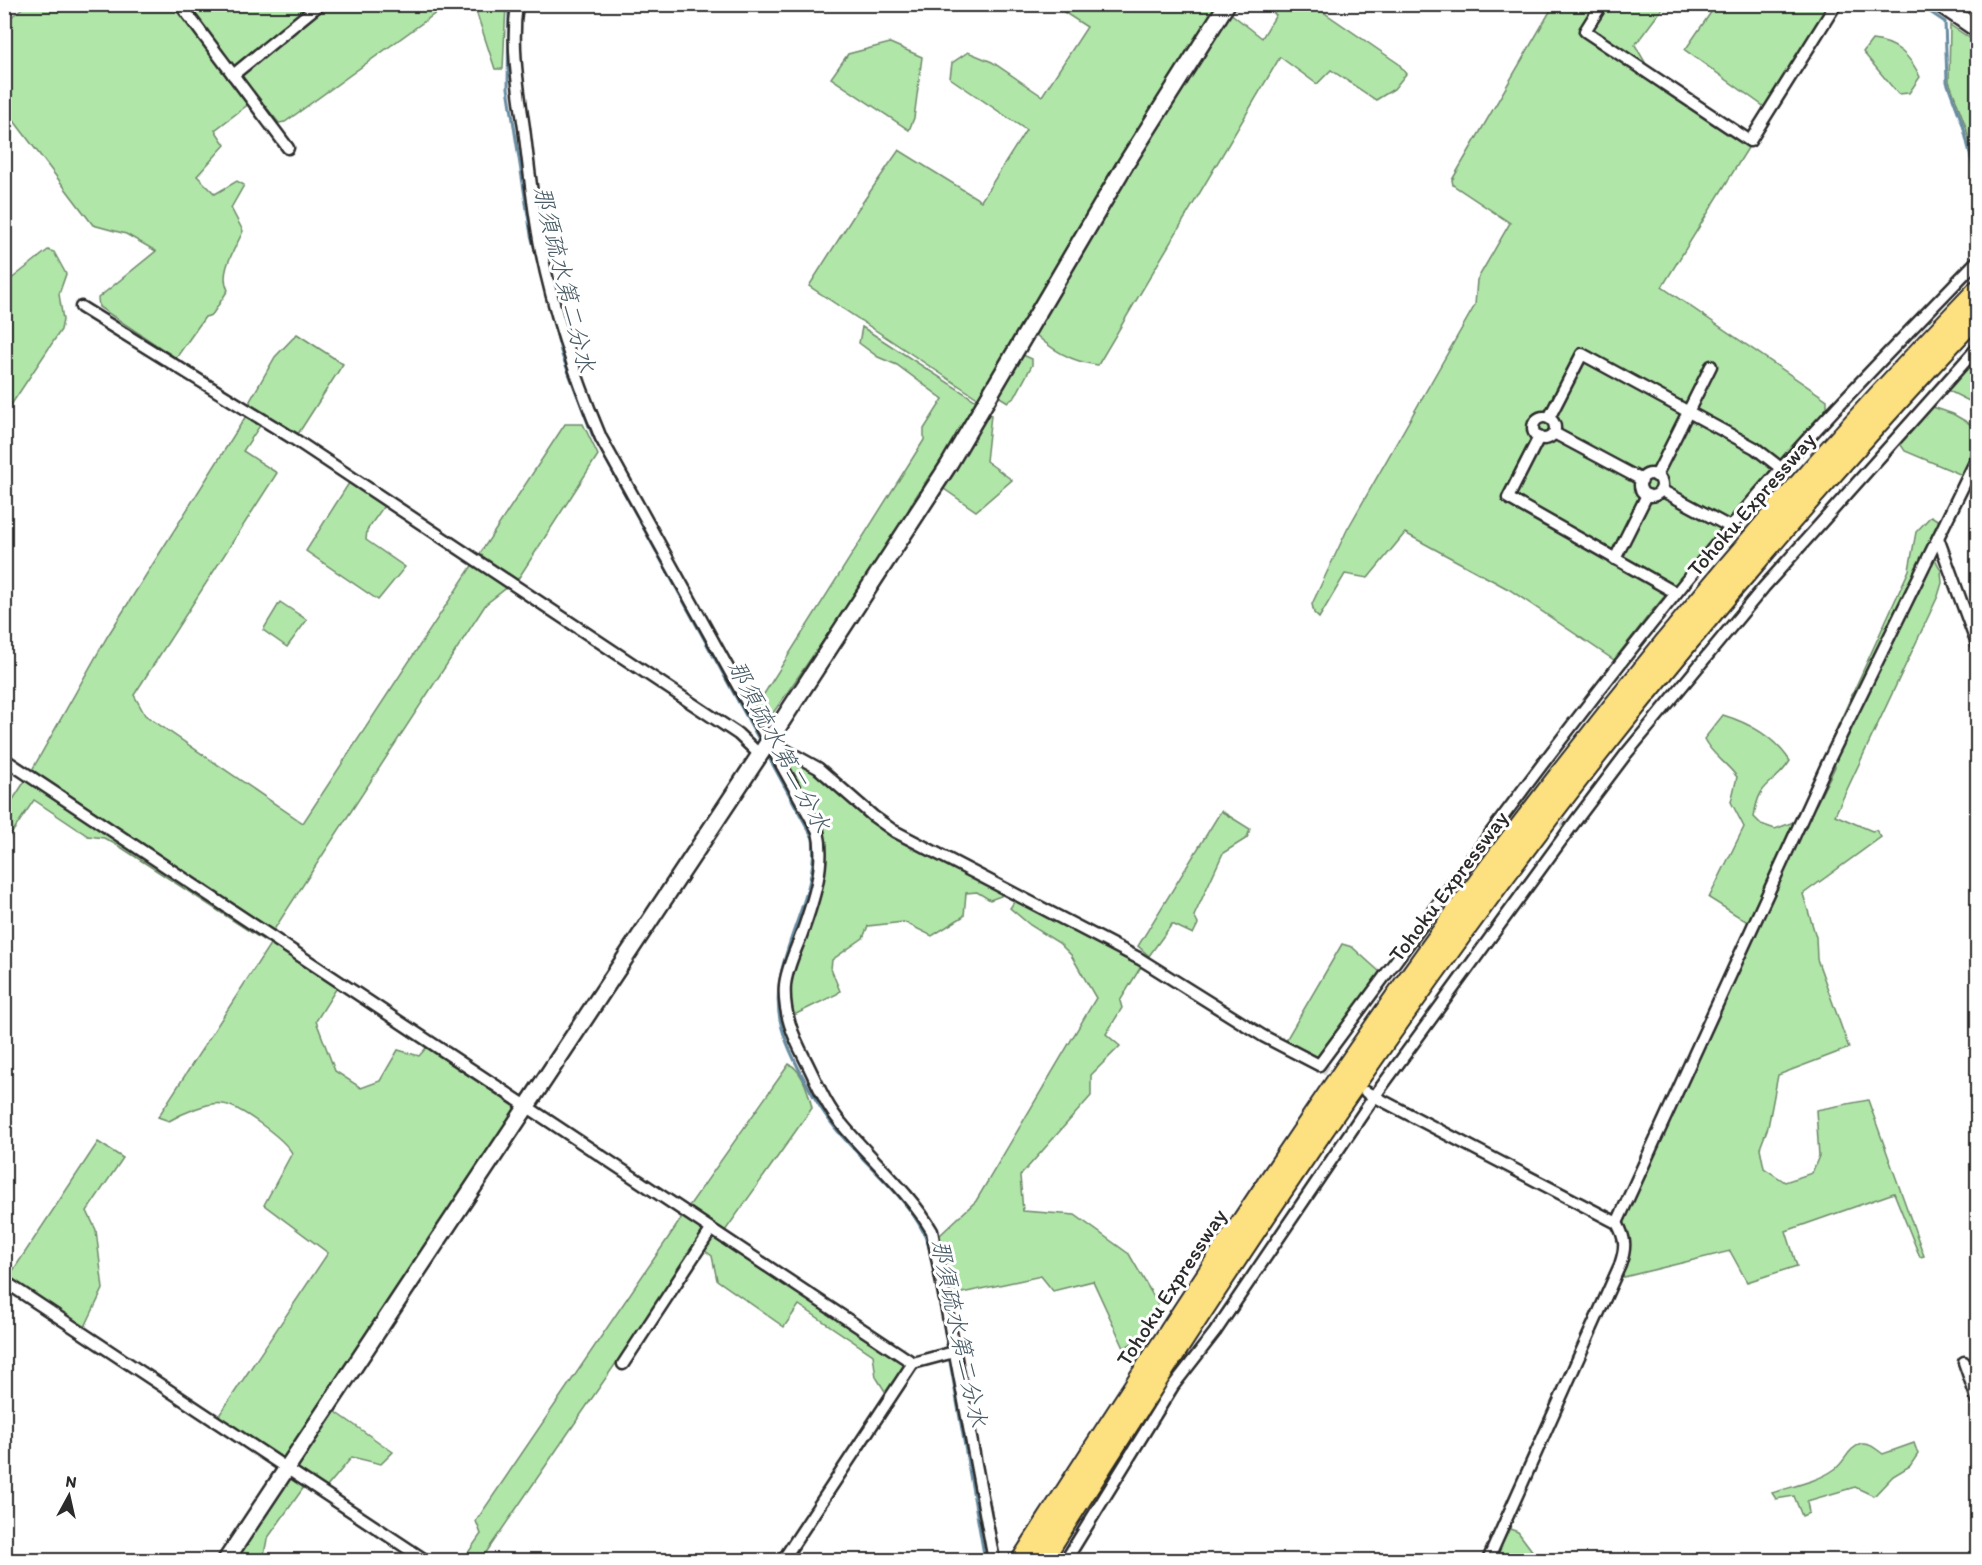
<svg xmlns="http://www.w3.org/2000/svg" width="1982" height="1565" viewBox="0 0 1982 1565" font-family="Itim,'Klee One',sans-serif">
<style>
.green{fill:#b1e6a9;stroke:#6e886a;stroke-width:1.5}
.lines{fill:none;stroke-linecap:round;stroke-linejoin:round}
.stream{stroke:#678ca1;stroke-width:3}
.street-tunnel{stroke:#d5d5d5;stroke-width:10;stroke-dasharray:10 5;stroke-linecap:butt}
.street-casing{stroke:#2b2b2b;stroke-width:15}
.secondary-casing{stroke:#2b2b2b;stroke-width:20}
.highway-casing{stroke:#2b2b2b;stroke-width:24}
.street{stroke:#fff;stroke-width:10}
.secondary{stroke:#fff;stroke-width:15}
.highway{stroke:#fde080;stroke-width:20}
.labels{text-anchor:middle;stroke-width:6;stroke-linejoin:round;paint-order:stroke}
.street-label{font-size:22px;fill:#2b2b2b;stroke:#fff}
.water-label{font-size:24px;font-style:italic;fill:#495c66;stroke:#fff}
</style>
<rect width="100%" height="100%" fill="#fff"/>
<filter id="ink" filterUnits="userSpaceOnUse"><feTurbulence type="fractalNoise" baseFrequency=".0167" numOctaves="2"/><feDisplacementMap in="SourceGraphic" scale="12" xChannelSelector="R" yChannelSelector="G"/><feConvolveMatrix kernelMatrix="1 2 1 2 8 2 1 2 1" color-interpolation-filters="sRGB"/></filter>
<g filter="url(#ink)">
<!-- green -->
<g class="green">
<path d="M26,5H447L285,122L279,123L258,97L215,130L225,145L197,176L215,194L237,181L244,185L231,208L243,231C236,248 218,272 228,290L212,315L205,317L176,358L99,307L98,298L156,251L126,234L93,225L5,109V22Z"/>
<polygon points="474,5 506,5 503,69 495,69"/>
<path d="M1053,5H1220L1262,38L1276,15L1263,5H1321L1319,9L1399,64L1406,74L1394,89L1376,100L1331,70L1317,84L1280,57L1098,365C1070,362 1048,348 1029,328L982,401L809,286L858,209L899,150L981,201L1026,130L950,78L952,63L968,52L992,62L1042,96L1087,27Z"/>
<polygon points="1547,5 1665,5 1635,45 1661,90 1748,148 1662,287 1827,400 1827,409 1652,611 1614,660 1510,590 1405,533 1368,578 1345,574 1319,618 1314,613 1312,604 1347,530 1475,305 1477,280 1510,223 1453,185 1452,180 1552,8"/>
<polygon points="1716,5 1832,5 1766,108 1685,50"/>
<polygon points="1950,25 1977,43 1977,175 1966,127 1949,81"/>
<path d="M1872,40C1896,42 1910,55 1920,77L1909,93L1898,94L1863,52Z"/>
<polygon points="890,43 922,57 914,118 909,130 831,78 848,54"/>
<polygon points="48,250 54,252 66,274 59,294 63,320 61,330 5,414 5,284"/>
<polygon points="862,327 978,402 991,415 986,461 1012,480 976,511 928,478 911,504 900,530 771,716 757,705 924,440 924,429 943,399 897,365 878,357 859,343"/>
<polygon points="297,334 343,364 298,434 294,435 265,418 243,451 277,473 134,695 145,715 303,823 565,424 583,424 598,455 518,579 486,604 266,942 122,848 104,838 88,836 34,800 5,843 5,812 32,770 107,637 251,408 250,401 275,357"/>
<polygon points="1977,348 1977,405 1945,389"/>
<polygon points="1023,355 1032,359 1032,365 1015,397 1008,402 998,396"/>
<polygon points="1927,405 1953,414 1977,428 1977,441 1962,475 1905,451 1899,442"/>
<polygon points="349,483 384,506 367,530 366,540 405,567 378,600 306,551"/>
<path d="M1931,516L1939,521V529L1930,548L1941,571L1942,583L1938,596L1835,815L1872,831L1876,830L1881,837L1803,894L1816,937L1817,959L1849,1048L1778,1075L1768,1127L1760,1148L1764,1168L1785,1182L1812,1173L1819,1156L1816,1110L1868,1100L1924,1256L1920,1257L1894,1193L1786,1231L1797,1266L1747,1282L1730,1251L1624,1277L1621,1270V1220L1754,926L1709,898L1744,827L1731,802L1737,777C1727,763 1712,755 1704,739L1723,715C1749,723 1775,738 1790,761C1774,787 1759,779 1754,817L1761,824L1775,829L1791,823L1816,805L1835,767L1830,743L1909,570L1916,532Z"/>
<polygon points="280,602 307,620 287,647 263,630"/>
<polygon points="784,753 817,771 872,819 1001,890 1001,896 990,900 977,892 966,893 964,916 932,936 904,922 868,926 863,938 832,960 831,969 840,991 837,994 790,1017 788,980 824,870 827,842 782,758"/>
<polygon points="1221,811 1250,829 1247,838 1223,853 1194,916 1198,924 1193,934 1172,924 1149,956 1138,946"/>
<polygon points="1016,899 1142,965 1120,1001 1122,1008 1106,1034 1120,1046 1091,1075 1091,1096 1020,1176 1023,1211 1075,1215 1129,1254 1158,1304 1139,1339 1124,1348 1093,1281 1053,1291 1041,1276 953,1295 948,1291 940,1235 976,1201 1096,998 1071,955 1059,943 1030,925 1010,908"/>
<path d="M272,941L338,986L316,1021L335,1071L361,1088L380,1081L398,1050L419,1056L427,1047L515,1105L517,1113L287,1464L218,1417L328,1253L264,1205L292,1153C284,1139 240,1106 223,1104C209,1101 181,1114 169,1121L158,1117Z"/>
<polygon points="1342,944 1352,947 1380,972 1317,1059 1286,1040"/>
<path d="M789,1064C802,1070 809,1094 812,1108L725,1231L689,1206Z"/>
<polygon points="98,1142 123,1158 87,1211 96,1230 103,1289 84,1329 8,1278"/>
<polygon points="683,1216 906,1364 886,1393 876,1377 873,1355 799,1305 784,1327 717,1280 712,1256 697,1245 481,1560 463,1560 481,1534 476,1521"/>
<polygon points="333,1410 393,1452 381,1464 352,1457 326,1488 309,1480 267,1539 263,1560 232,1560"/>
<path d="M1914,1443L1918,1454L1910,1466L1893,1476L1874,1496L1855,1487L1807,1501L1809,1513L1802,1516L1794,1496L1776,1499L1772,1493C1793,1486 1817,1482 1835,1469C1846,1461 1848,1447 1862,1444C1871,1443 1877,1450 1883,1454Z"/>
<polygon points="1510,1529 1518,1532 1539,1560 1492,1560 1505,1532"/>
</g>
<g class="lines">
<!-- stream -->
<g class="stream">
<polyline points="509,4 508,88 531,235 562,355 592,434 761,743"/>
<polyline points="1918,4 1945,22 1947,82 1963,125 1978,187"/>
<path d="M767,754L813,838C820,903 763,963 782,1028C789,1054 816,1104 833,1125C861,1162 903,1191 924,1233C931,1248 933,1266 936,1282"/>
<polyline points="941,1306 948,1350"/>
<polyline points="949,1356 985,1560"/>
</g>
<!-- street-tunnel -->
<g class="street-tunnel">
<polyline points="1524,798 1564,823"/>
<polyline points="1319,1065 1342,1079"/>
</g>
<defs>
<g id="street">
<polyline points="180,4 288,148"/>
<path d="M517,4C511,45 518,87 524,128C529,168 533,210 541,250C554,314 576,378 601,438L818,831C826,864 813,902 802,933C796,950 787,967 785,985C783,1013 793,1036 805,1059C816,1080 825,1105 841,1123C870,1159 909,1191 932,1231L994,1560"/>
<polyline points="1602,4 1585,31 1750,141 1836,4"/>
<polyline points="233,75 320,4"/>
<polyline points="81,307 294,439 738,734 760,755"/>
<circle cx="1544" cy="428" r="11"/>
<polyline points="1549,418 1582,354 1755,448 1782,469"/>
<polyline points="1554,433 1642,480"/>
<polyline points="1539,437 1508,498 1676,593"/>
<circle cx="1651" cy="485" r="11"/>
<polyline points="1656,476 1711,366"/>
<polyline points="1661,490 1730,527"/>
<polyline points="1938,538 1978,647"/>
<polyline points="1615,559 1647,495"/>
<path d="M769,741L818,768L873,816L894,831L1140,959L1263,1036L1319,1065C1453,884 1584,702 1729,529C1807,435 1893,348 1978,260"/>
<polyline points="4,759 913,1363"/>
<path d="M1366,1092L1617,1223C1626,1239 1626,1248 1620,1265L1488,1560"/>
<polyline points="1617,1223 1829,760 1978,456"/>
<polyline points="4,1281 425,1560"/>
<polyline points="1964,1362 1978,1402"/>
<polyline points="623,1364 711,1230"/>
<polyline points="783,1560 913,1363 954,1352"/>
<polyline points="1066,1560 1173,1386 1215,1332 1374,1097 1571,827 1626,754 1764,587 1978,347"/>
</g>
<g id="secondary">
<polyline points="1940,4 1978,30"/>
<polyline points="226,1560 769,741 948,466 1125,165 1227,4"/>
</g>
<g id="highway">
<path d="M1022,1560C1149,1363 1276,1165 1412,974C1584,733 1772,503 1978,290"/>
<path d="M1042,1560C1216,1284 1397,1010 1598,753C1718,601 1845,456 1978,314"/>
</g>
</defs>
<!-- street casing -->
<use href="#street" class="street-casing"/>
<!-- secondary casing -->
<use href="#secondary" class="secondary-casing"/>
<!-- highway casing -->
<use href="#highway" class="highway-casing"/>
<!-- street -->
<use href="#street" class="street"/>
<!-- secondary -->
<use href="#secondary" class="secondary"/>
<!-- highway -->
<use href="#highway" class="highway"/>
</g>
</g>
<g class="labels">
<!-- street labels -->
<g class="street-label">
<text transform="translate(1751 504) rotate(-49)" y="8">Tohoku Expressway</text>
<text transform="translate(1448 886) rotate(-53)" y="8">Tohoku Expressway</text>
<text transform="translate(1171 1287) rotate(-57)" y="8">Tohoku Expressway</text>
</g>
<!-- water labels -->
<g class="water-label">
<text transform="translate(564 279) rotate(76)" y="8">那須疏水第二分水</text>
<text transform="translate(779 746) rotate(62)" y="8">那須疏水第二分水</text>
<text transform="translate(959 1333) rotate(78)" y="8">那須疏水第二分水</text>
</g>
</g>
<!-- margin -->
<rect width="1982" height="1565" fill="none" stroke="#fff" stroke-width="24"/>
<rect x="12" y="12" width="1958" height="1541" fill="none" stroke="#2b2b2b" stroke-width="2" filter="url(#ink)"/>
<!-- north arrow -->
<g transform="translate(69 1496) rotate(8)" stroke="#ffffff" stroke-width="4.5" paint-order="stroke">
<path d="M0-4.5L10 22L0 15L-10 22Z" fill="#2b2b2b"/>
<text y="-9" font-size="16" font-weight="bold" text-anchor="middle" fill="#2b2b2b">N</text>
</g>
</svg>
